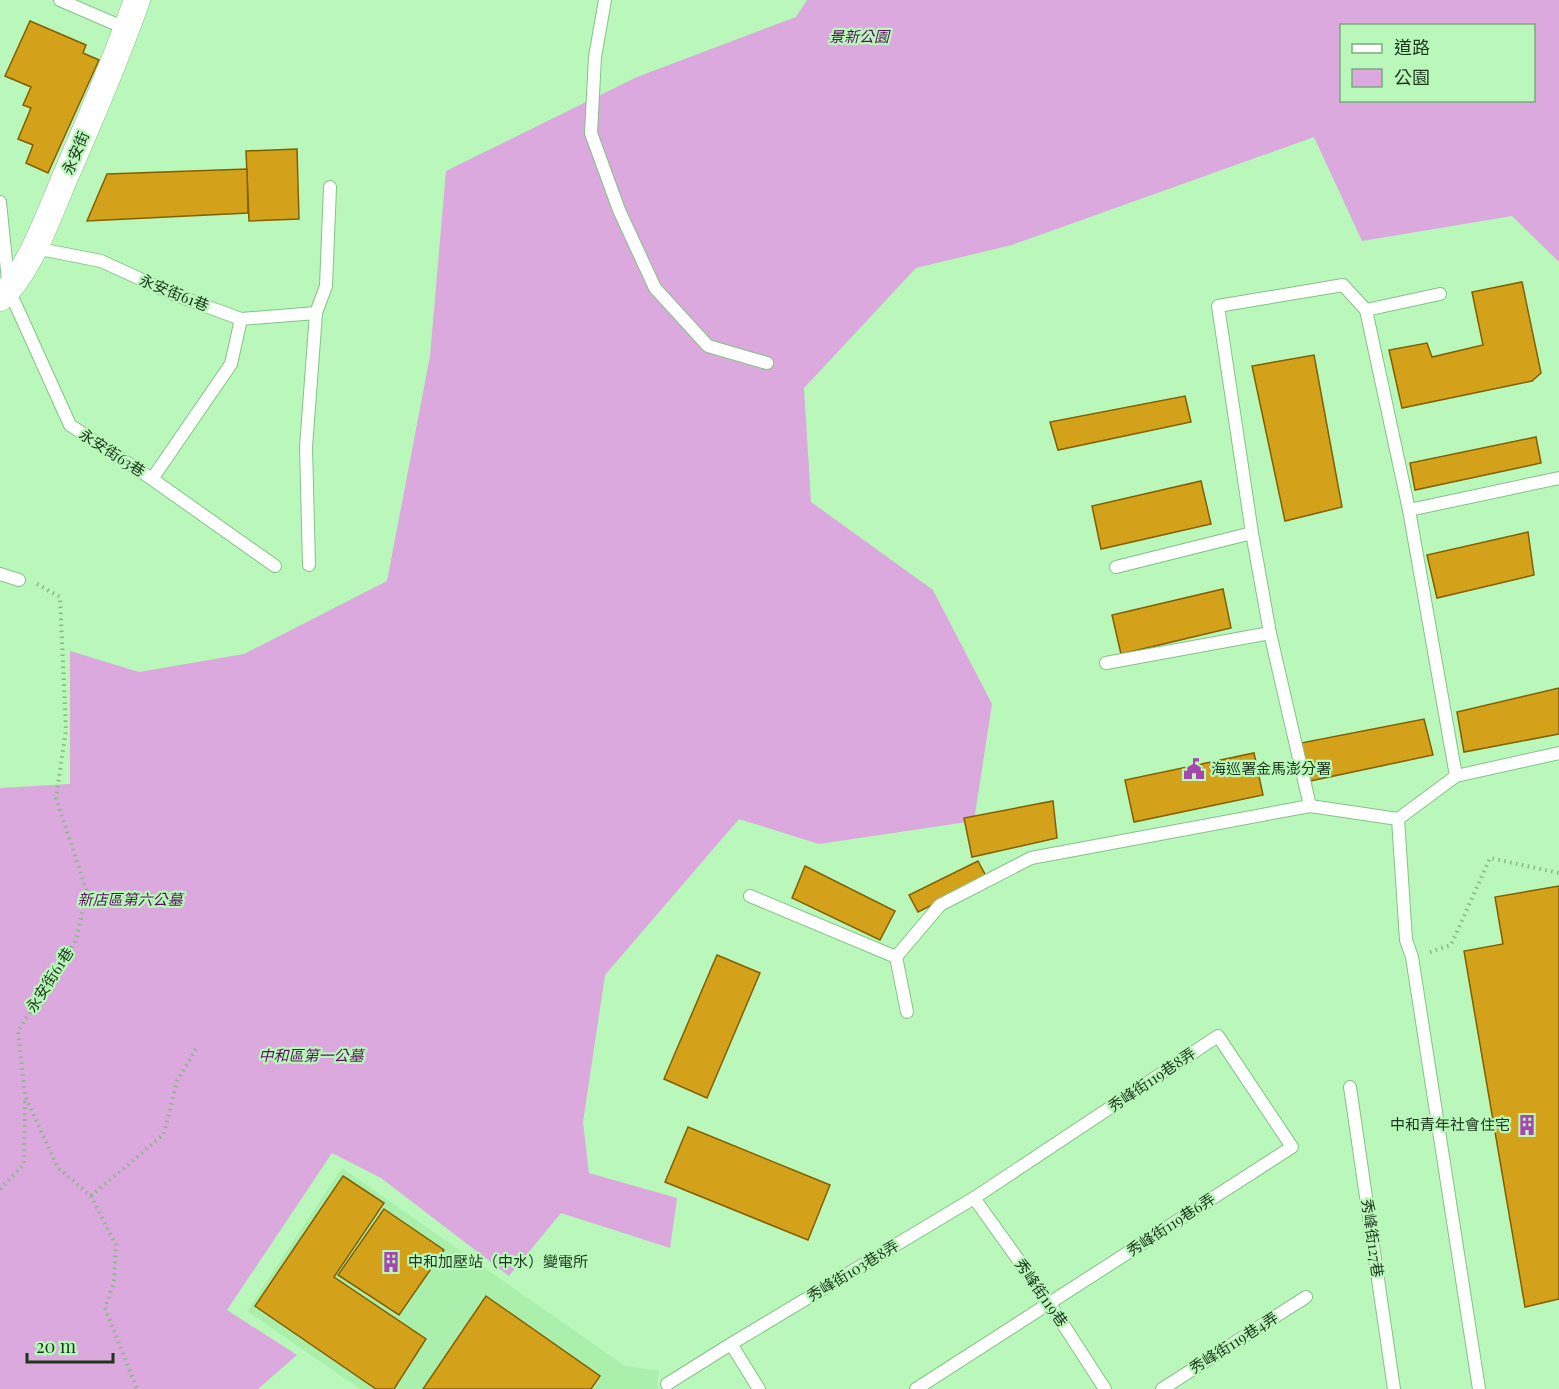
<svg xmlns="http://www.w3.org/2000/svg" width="1559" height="1389" viewBox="0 0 1559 1389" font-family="'Playfair Display','Noto Sans TC',serif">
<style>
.built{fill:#aaefac}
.green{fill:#dba9dd;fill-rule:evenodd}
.building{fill:#d4a11b;stroke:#826000;stroke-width:1.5}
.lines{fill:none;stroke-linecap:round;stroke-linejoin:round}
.service-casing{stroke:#85c287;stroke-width:14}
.minor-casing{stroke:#85c287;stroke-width:27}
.path{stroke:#86b887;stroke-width:4;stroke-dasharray:1.5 4.5;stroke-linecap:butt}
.service{stroke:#fff;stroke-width:12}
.minor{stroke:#fff;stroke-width:26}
.labels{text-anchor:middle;stroke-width:4.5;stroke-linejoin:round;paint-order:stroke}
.park-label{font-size:15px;font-style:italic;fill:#5b1260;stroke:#b9f8ba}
.street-label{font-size:15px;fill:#1d361e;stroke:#b9f8ba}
.poi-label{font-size:15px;fill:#1d361e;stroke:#b9f8ba;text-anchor:start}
</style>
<rect width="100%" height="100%" fill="#b9f8ba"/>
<!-- built -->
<polygon class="built" points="342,1168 625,1366 659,1371 657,1389 360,1389 247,1311"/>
<!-- green -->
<path class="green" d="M807,0H1559V262L1512,216L1362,241L1314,137L1012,245L916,268L804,388L811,502L933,590L992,704L974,821L819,844L739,819L605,975L583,1122L589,1173L677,1198L670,1248L561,1213L509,1276L381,1178L332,1153L227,1310L297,1355L258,1389H0V788L70,784V651L139,672L244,654L387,581L430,356L446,171L637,77L796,17ZM1342,26H1534V100H1342Z"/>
<!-- building -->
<g class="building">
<polygon points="30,21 86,45 83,53 99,60 48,173 26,163 33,145 18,139 31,108 23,105 31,87 5,76"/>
<polygon points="297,149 299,219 249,221 246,151"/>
<polygon points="247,169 248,213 87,221 107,174"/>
<polygon points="1522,282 1541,373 1532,381 1402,408 1389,350 1427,343 1432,357 1483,345 1472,292"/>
<polygon points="1314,355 1342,507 1285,521 1252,366"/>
<polygon points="1185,396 1191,422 1058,450 1050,422"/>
<polygon points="1536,437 1541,463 1415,490 1410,463"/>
<polygon points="1201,481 1211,524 1101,549 1092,506"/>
<polygon points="1528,532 1534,575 1437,598 1427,555"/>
<polygon points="1223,589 1231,628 1121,654 1112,615"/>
<polygon points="1559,688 1559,734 1464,752 1457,712"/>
<polygon points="1424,719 1433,755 1310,781 1301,743"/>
<polygon points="1254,753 1263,795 1134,822 1125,780"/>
<polygon points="1053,801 1057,838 972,857 964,818"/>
<polygon points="978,861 987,878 918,912 909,895"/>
<polygon points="805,866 895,911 880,940 792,898"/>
<polygon points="1559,886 1559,1299 1525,1307 1464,951 1503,944 1495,897"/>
<polygon points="717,955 760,973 707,1098 664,1079"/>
<polygon points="688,1127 830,1185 808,1240 665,1182"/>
<polygon points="343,1176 384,1203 334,1277 426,1339 394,1389 376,1389 255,1306"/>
<polygon points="384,1209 444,1250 399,1315 338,1275"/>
<polygon points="486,1296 600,1376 591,1389 423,1389"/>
</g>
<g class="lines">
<defs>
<g id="service">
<polyline points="60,0 127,29"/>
<polyline points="605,0 595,57 591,133 619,210 655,288 708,346 767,363"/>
<polyline points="0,202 9,290 70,425 152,479 275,566"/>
<polyline points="34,248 101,261 173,294 241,319 316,313"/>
<polyline points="1366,310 1440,294"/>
<polyline points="152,479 231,364 241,319"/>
<polyline points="1409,510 1559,478"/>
<polyline points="309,565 306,447 316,313 326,286 330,187"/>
<polyline points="1116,567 1252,533"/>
<polyline points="0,574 19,580"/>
<polyline points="1106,663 1270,633"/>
<polyline points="1456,776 1559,753"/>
<polyline points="1310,806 1270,633 1252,533 1218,306 1343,285 1366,310 1409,510 1456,776 1398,819"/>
<polyline points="750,896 896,957 940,905 1031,858 1310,806 1398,819 1406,940 1412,957 1479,1389"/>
<polyline points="896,957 907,1012"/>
<polyline points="1350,1087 1394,1389"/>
<polyline points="974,1198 1050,1304 1105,1389"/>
<polyline points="731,1344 759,1389"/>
<polyline points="667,1384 731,1344 974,1198 1218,1036 1292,1147 916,1389"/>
<polyline points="1162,1389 1306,1297"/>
</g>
<path id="minor" d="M0,298C29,272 48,217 63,182C89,122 115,62 137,0"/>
</defs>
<!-- service casing -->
<use href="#service" class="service-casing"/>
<!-- minor casing -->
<use href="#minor" class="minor-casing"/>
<!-- path -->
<g class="path">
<polyline points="37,584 60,597 66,730 56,798 87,892 76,940 18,1031 25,1096 58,1168 91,1196 116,1245 114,1282 105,1308 137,1389"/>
<polyline points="1430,952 1451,945 1490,858 1559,873"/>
<polyline points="0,1189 24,1164 25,1099"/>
<polyline points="91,1196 164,1134 177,1081 197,1047"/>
</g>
<!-- service -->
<use href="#service" class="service"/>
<!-- minor -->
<use href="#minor" class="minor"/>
</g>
<!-- icons -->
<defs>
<symbol id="civic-bare" viewBox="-9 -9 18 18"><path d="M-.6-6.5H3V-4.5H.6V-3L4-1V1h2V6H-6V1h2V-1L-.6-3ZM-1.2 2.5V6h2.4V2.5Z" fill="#a746ae" stroke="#b9f8ba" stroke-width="2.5" paint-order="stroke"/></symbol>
<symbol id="building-bare" viewBox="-9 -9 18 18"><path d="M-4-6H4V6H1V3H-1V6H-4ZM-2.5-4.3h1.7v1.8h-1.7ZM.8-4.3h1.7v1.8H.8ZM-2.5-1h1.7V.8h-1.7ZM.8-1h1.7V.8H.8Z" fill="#a746ae" stroke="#b9f8ba" stroke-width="2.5" paint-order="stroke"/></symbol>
</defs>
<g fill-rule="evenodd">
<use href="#civic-bare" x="1179" y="754" width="30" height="30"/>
<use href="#building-bare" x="1512" y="1110" width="30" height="30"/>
<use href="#building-bare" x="376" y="1247" width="30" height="30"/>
</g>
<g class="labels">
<!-- park labels -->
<g class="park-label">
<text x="859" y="42">景新公園</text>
<text x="130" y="905">新店區第六公墓</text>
<text x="311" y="1061">中和區第一公墓</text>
</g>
<!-- street labels -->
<g class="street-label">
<text transform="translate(76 153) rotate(-67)" y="5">永安街</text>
<text transform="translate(174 293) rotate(22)" y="5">永安街61巷</text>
<text transform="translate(112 453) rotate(33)" y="5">永安街63巷</text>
<text transform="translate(50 980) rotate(-57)" y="5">永安街61巷</text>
<text transform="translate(1152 1080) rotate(-34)" y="5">秀峰街119巷8弄</text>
<text transform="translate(1171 1225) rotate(-33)" y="5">秀峰街119巷6弄</text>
<text transform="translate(1372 1238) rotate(82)" y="5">秀峰街127巷</text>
<text transform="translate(853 1271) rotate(-31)" y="5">秀峰街103巷8弄</text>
<text transform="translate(1041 1293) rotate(55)" y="5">秀峰街119巷</text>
<text transform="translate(1234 1343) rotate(-32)" y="5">秀峰街119巷4弄</text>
</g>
<!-- poi labels -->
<g class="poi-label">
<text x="1211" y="774">海巡署金馬澎分署</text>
<text x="1510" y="1130" text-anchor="end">中和青年社會住宅</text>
<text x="408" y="1267">中和加壓站（中水）變電所</text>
</g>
</g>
<!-- legend -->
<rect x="1340" y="24" width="195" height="78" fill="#b9f8ba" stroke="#7baa7c" stroke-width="1.5"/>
<rect x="1352" y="44" width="30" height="9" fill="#ffffff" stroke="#7baa7c" stroke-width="1.5"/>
<text x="1394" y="54" font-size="18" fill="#1d361e">道路</text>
<rect x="1352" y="69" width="30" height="18" fill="#dba9dd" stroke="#7baa7c" stroke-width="1.5"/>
<text x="1394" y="84" font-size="18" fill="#1d361e">公園</text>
<!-- scale -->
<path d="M27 1353v9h86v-9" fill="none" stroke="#1d361e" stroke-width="3"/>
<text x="36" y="1353" font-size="18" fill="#1d361e" stroke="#b9f8ba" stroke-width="4.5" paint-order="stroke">20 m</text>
</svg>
